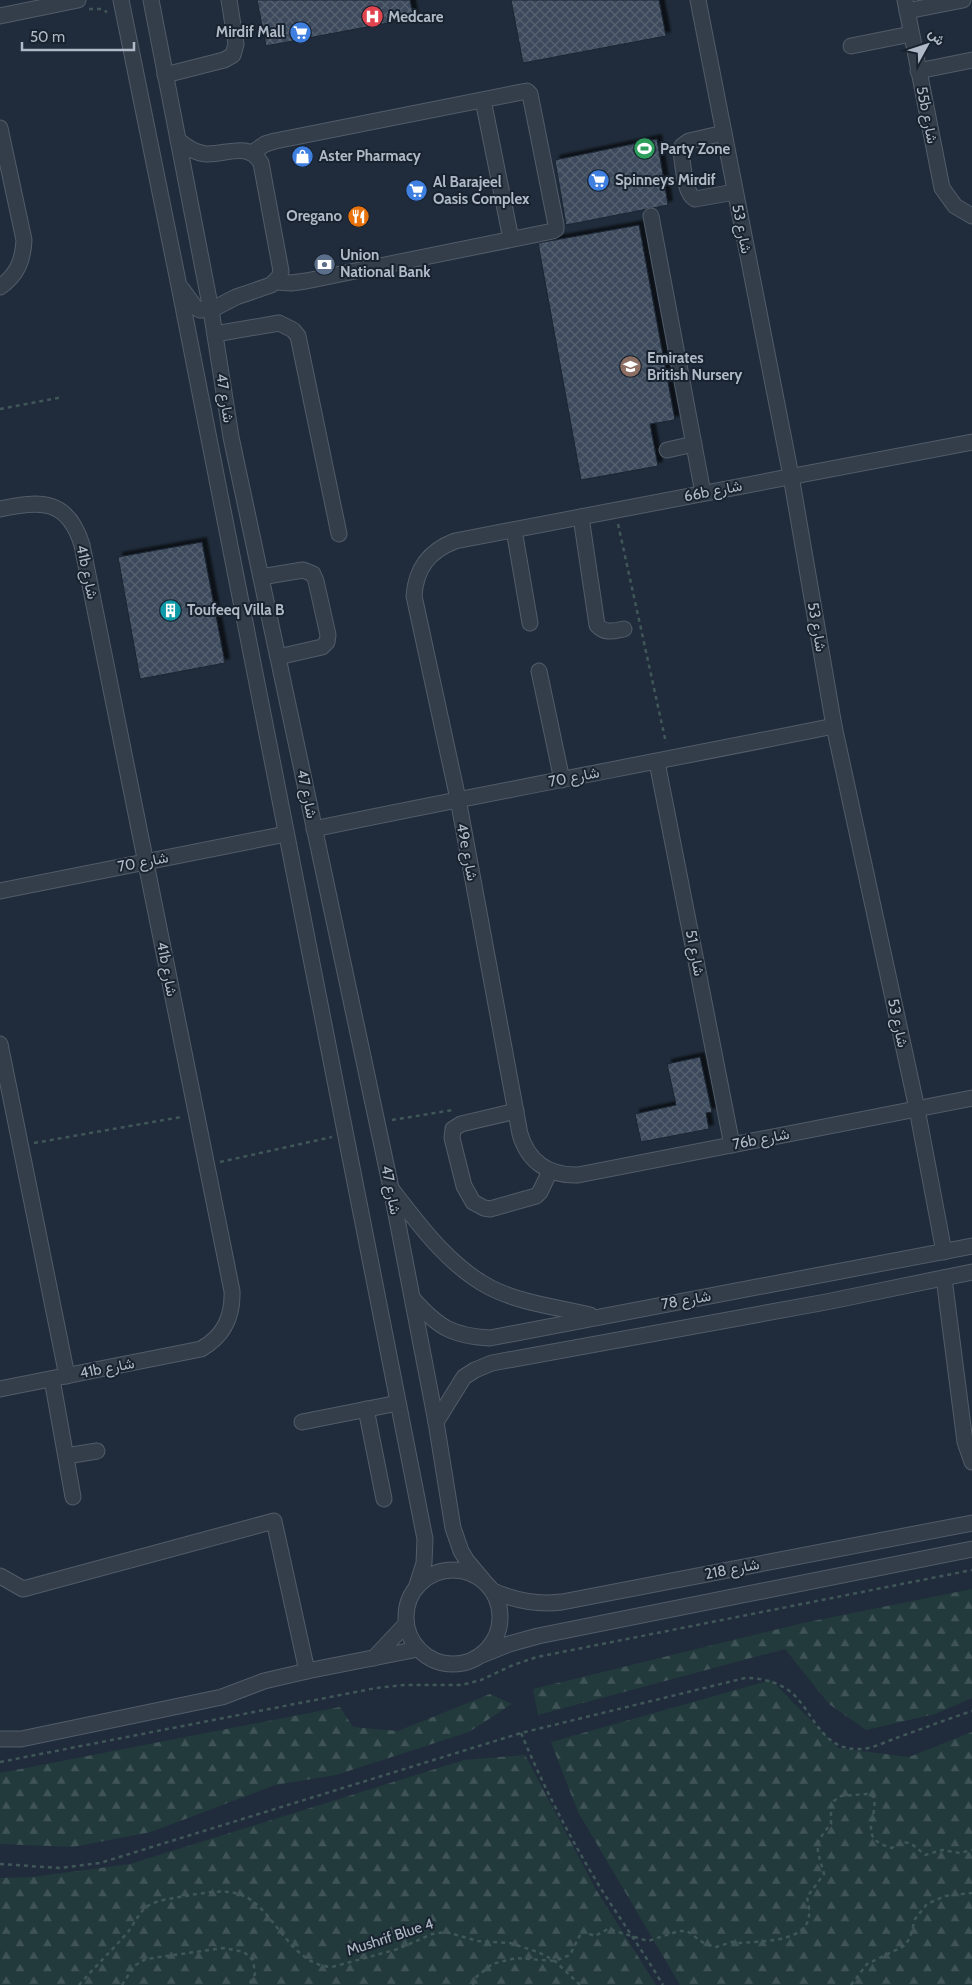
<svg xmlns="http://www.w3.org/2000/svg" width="972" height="1985" viewBox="0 0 972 1985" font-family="Cabin,Vazirmatn,sans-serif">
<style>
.forest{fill:url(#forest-firs)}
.building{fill:url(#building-cross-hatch);stroke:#1b2532;filter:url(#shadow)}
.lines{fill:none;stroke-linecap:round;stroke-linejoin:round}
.minor-casing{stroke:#525c69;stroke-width:17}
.path{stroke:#405759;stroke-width:2.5;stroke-dasharray:4 4;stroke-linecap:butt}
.minor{stroke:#343e4b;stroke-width:15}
.labels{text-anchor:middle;stroke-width:4;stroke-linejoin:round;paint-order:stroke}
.poi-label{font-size:15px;font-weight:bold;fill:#afb9c7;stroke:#192330;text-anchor:start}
.street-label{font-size:15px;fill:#afb9c7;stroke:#192330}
</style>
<defs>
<pattern id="forest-firs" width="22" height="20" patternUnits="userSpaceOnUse" patternTransform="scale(1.25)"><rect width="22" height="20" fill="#223a3c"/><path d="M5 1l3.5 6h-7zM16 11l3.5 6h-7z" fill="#405457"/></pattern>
<pattern id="building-cross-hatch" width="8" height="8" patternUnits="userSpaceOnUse" patternTransform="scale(1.25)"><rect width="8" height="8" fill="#3c4a5b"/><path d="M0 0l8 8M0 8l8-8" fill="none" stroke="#566271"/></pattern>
<filter id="shadow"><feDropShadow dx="4.5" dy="-4.5" stdDeviation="1" flood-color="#0009"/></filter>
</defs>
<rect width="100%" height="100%" fill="#202c3b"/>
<!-- forest -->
<g class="forest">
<polygon points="972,1589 972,1698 935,1714 866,1730 829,1704 785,1649 538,1715 533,1689 803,1623"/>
<polygon points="771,1680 838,1748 909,1757 972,1732 972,1985 680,1985 578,1812 551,1742"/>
<polygon points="490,1694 512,1704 469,1732 336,1775 275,1785 151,1832 73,1847 0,1844 0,1773 340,1707 353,1727 398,1731"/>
<polygon points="525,1755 595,1888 656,1985 0,1985 0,1878 32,1877 130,1864 464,1760"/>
</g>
<!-- building -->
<g class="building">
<polygon points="257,0 410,0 414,18 266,46"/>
<polygon points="511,0 659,0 666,36 523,63"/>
<polygon points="657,139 668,205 566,225 555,160"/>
<polygon points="639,225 675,420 650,424 658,466 581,480 538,243"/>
<polygon points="202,542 225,663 140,679 118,557"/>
<polygon points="700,1057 712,1112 706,1113 709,1129 641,1142 635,1114 676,1105 667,1064"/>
</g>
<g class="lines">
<defs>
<g id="minor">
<polyline points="121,0 179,286 425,1539 424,1563 417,1585"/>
<polyline points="151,0 211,310 231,437 391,1188 436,1422 453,1528 461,1551 467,1561 483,1580"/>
<polyline points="698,0 791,476 834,726 917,1109 944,1252"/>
<polyline points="905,0 942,188 955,206 972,216"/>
<polyline points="907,11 963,0"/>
<polyline points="0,16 78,0"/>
<polyline points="851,46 911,34"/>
<polyline points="918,71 972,60"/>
<polyline points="165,75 224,60 233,55 236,44 229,0"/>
<polyline points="483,100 511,239"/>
<path d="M0,128L24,240C23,261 17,275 0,287"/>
<path d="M724,133L689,141L682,146L681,151C683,164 684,193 695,199L735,192"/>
<path d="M178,140C186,147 195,153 206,154C227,155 248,141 261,163L281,271L279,277L271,285L236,297L211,310H200L195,307L182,289"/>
<polyline points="252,153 265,144 275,141 527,91 530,94 556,225 556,229 553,231 306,281 291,283 276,282"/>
<polyline points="651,216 703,493"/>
<polyline points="215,334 279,323 293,330 298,336 339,534"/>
<path d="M972,442L455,541C429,551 416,568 414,596L458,799L520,1134C528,1161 548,1176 578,1175L972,1098"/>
<polyline points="667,450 694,444"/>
<path d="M0,509C41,500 68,499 82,545L232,1291C233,1317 224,1336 201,1349L0,1389"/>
<path d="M581,517L597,625C605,634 613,631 624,629"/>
<polyline points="514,530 530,623"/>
<polyline points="261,577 303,570 313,574 316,581 328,635 327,642 322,647 278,657"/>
<polyline points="539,671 562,780"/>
<polyline points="657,762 732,1145"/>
<path d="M314,829C487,793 661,761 834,726"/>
<polyline points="0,891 286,834"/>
<polyline points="0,1044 67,1376"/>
<polyline points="516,1111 461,1124 453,1129 452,1138 464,1186 473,1202 484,1208 490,1209 536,1196 540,1192 550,1171"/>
<path d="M393,1191C420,1226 450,1267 491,1288C521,1303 557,1307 590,1315"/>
<polyline points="944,1278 965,1442 972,1462"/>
<path d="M413,1299C438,1327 452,1336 490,1338L972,1246"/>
<polyline points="52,1379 73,1497"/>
<polyline points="366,1409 384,1499"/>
<polyline points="302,1422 398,1403"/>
<polyline points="436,1422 464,1377 475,1370 492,1363 826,1302 972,1272"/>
<polyline points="66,1456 97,1451"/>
<circle cx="453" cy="1617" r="47"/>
<polyline points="0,1576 23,1589 274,1521 307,1671 264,1681 222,1697 21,1739 0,1739"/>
<path d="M493,1591C516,1601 537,1605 562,1602L972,1523"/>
<polyline points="482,1655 509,1644 538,1636 972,1549"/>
<polyline points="374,1658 406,1624"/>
<polyline points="307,1671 418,1649"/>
</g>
</defs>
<!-- minor casing -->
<use href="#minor" class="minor-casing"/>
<!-- path -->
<g class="path">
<polyline points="89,9 100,9 107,12"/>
<polyline points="0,409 63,397"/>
<polyline points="618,524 666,743"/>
<polyline points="392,1120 453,1110"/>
<polyline points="34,1143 181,1117"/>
<polyline points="220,1162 332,1137"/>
<path d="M521,1733C544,1788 572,1842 603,1892C623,1923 644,1953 663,1985"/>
<polyline points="0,1762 376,1688 404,1685 462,1685 481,1680 513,1665 537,1657 972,1570"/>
<path d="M0,1864L60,1868L100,1863L521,1733L745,1678C764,1678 784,1683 797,1698C816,1720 825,1750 859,1749C873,1749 887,1741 899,1737C924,1728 948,1719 972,1711"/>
<path d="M79,1985C95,1967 112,1950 128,1932C134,1924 139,1913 146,1907C157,1899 177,1898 190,1895C206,1893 223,1889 239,1894C274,1905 288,1965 332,1967L398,1949L432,1934L446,1932L478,1941L510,1943L538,1952L555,1961L580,1985"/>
<polyline points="122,1985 134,1966 146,1959 223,1948 244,1952 253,1960 255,1974 249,1985"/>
<path d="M473,1985L475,1978L492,1964L516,1958L555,1961L570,1955L582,1931L595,1936L608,1929L648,1941L679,1931H687L705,1944L716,1947L732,1942L738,1943C759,1941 806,1943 809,1916C810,1911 808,1903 807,1897L824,1874C817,1847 812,1846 831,1824V1803L841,1796L867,1794L874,1797C878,1820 856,1838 892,1848C907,1837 912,1844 925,1855L942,1850L960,1853L972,1850"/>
<polyline points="851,1985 867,1964 904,1946 910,1938 915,1919 927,1904 945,1896 972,1893"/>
</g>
<!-- minor -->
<use href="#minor" class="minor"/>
</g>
<!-- icons -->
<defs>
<symbol id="hospital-disc" viewBox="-11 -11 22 22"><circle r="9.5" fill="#e0444e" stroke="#192330"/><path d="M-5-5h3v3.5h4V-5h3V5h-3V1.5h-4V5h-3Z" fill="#fff"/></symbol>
<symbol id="supermarket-disc" viewBox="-11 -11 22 22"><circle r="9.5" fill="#3f7fe0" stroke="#192330"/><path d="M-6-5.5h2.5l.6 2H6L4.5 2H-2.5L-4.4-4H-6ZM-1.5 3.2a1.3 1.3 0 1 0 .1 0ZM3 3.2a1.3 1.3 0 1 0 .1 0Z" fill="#fff"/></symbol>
<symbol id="stadium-disc" viewBox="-11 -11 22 22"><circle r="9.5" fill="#2e9e5b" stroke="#192330"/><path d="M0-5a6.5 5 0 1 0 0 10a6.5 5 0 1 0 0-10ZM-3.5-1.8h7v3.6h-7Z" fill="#fff"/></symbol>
<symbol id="shop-disc" viewBox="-11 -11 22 22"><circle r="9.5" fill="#3f7fe0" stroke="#192330"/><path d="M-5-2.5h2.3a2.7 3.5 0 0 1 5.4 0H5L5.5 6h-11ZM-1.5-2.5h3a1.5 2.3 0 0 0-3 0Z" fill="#fff"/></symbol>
<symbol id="restaurant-disc" viewBox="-11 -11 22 22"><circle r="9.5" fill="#e8710a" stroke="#192330"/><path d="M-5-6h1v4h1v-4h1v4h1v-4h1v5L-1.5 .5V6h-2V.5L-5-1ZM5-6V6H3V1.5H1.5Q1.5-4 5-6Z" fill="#fff"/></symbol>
<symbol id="bank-disc" viewBox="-11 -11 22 22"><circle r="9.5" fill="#5c6f8a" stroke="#192330"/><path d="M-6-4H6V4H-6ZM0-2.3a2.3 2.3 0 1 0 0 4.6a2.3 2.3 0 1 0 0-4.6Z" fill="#fff"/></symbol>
<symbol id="school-disc" viewBox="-11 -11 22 22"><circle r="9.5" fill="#8d6e63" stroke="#192330"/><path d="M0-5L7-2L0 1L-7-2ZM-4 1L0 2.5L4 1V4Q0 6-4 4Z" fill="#fff"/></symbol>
<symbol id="building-disc" viewBox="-11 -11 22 22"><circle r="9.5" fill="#0f9aa8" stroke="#192330"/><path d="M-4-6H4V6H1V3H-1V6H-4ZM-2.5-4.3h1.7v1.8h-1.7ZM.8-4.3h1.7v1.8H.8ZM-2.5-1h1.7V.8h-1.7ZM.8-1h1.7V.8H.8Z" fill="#fff"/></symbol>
</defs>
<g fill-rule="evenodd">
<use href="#hospital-disc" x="360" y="4" width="25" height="25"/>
<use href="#supermarket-disc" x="288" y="20" width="25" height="25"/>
<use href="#stadium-disc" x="632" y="136" width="25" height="25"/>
<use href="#shop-disc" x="290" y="144" width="25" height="25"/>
<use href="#supermarket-disc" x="586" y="168" width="25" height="25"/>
<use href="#supermarket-disc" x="404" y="178" width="25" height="25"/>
<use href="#restaurant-disc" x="346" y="204" width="25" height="25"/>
<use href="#bank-disc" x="312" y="252" width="25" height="25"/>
<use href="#school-disc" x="618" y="354" width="25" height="25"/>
<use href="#building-disc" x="158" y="598" width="25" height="25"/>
</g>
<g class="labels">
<!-- poi labels -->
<g class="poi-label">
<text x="388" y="22">Medcare</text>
<text x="285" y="37" text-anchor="end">Mirdif Mall</text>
<text x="660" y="154">Party Zone</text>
<text x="319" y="161">Aster Pharmacy</text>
<text x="615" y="185">Spinneys Mirdif</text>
<text x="433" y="187">Al Barajeel<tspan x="433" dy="17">Oasis Complex</tspan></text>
<text x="342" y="221" text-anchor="end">Oregano</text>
<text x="340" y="260">Union<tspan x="340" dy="17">National Bank</tspan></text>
<text x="647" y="363">Emirates<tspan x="647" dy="17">British Nursery</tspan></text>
<text x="187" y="615">Toufeeq Villa B</text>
</g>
<!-- street labels -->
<g class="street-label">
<text transform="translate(927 115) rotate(79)" y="5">55b شارع</text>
<text transform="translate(742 229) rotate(79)" y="5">شارع 53</text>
<text transform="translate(225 398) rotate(81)" y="5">شارع 47</text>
<text transform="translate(713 491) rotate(-11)" y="5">66b شارع</text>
<text transform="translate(87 572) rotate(78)" y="5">41b شارع</text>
<text transform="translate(817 627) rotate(80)" y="5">شارع 53</text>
<text transform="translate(574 777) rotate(-11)" y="5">شارع 70</text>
<text transform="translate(307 794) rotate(78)" y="5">شارع 47</text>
<text transform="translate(467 852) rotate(79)" y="5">49e شارع</text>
<text transform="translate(143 862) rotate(-11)" y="5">شارع 70</text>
<text transform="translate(695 953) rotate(79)" y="5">شارع 51</text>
<text transform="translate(167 969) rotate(79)" y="5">41b شارع</text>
<text transform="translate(898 1023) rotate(78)" y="5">شارع 53</text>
<text transform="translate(761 1139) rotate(-11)" y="5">76b شارع</text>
<text transform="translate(391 1190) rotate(79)" y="5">شارع 47</text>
<text transform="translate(686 1300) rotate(-10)" y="5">شارع 78</text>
<text transform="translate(107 1368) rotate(-11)" y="5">41b شارع</text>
<text transform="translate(732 1569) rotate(-11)" y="5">شارع 218</text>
<text transform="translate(390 1937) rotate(-18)" y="5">Mushrif Blue 4</text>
</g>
</g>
<!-- north arrow -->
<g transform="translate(927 45) rotate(50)" stroke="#192330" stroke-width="4" paint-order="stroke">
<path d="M0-4L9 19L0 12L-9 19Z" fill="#afb9c7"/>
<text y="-8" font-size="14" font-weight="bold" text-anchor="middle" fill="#afb9c7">ش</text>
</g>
<!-- scale -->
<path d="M22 42v8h112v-8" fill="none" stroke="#afb9c7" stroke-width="2.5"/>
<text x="30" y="42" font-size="15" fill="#afb9c7" stroke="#192330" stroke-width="4" paint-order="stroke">50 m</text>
</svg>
